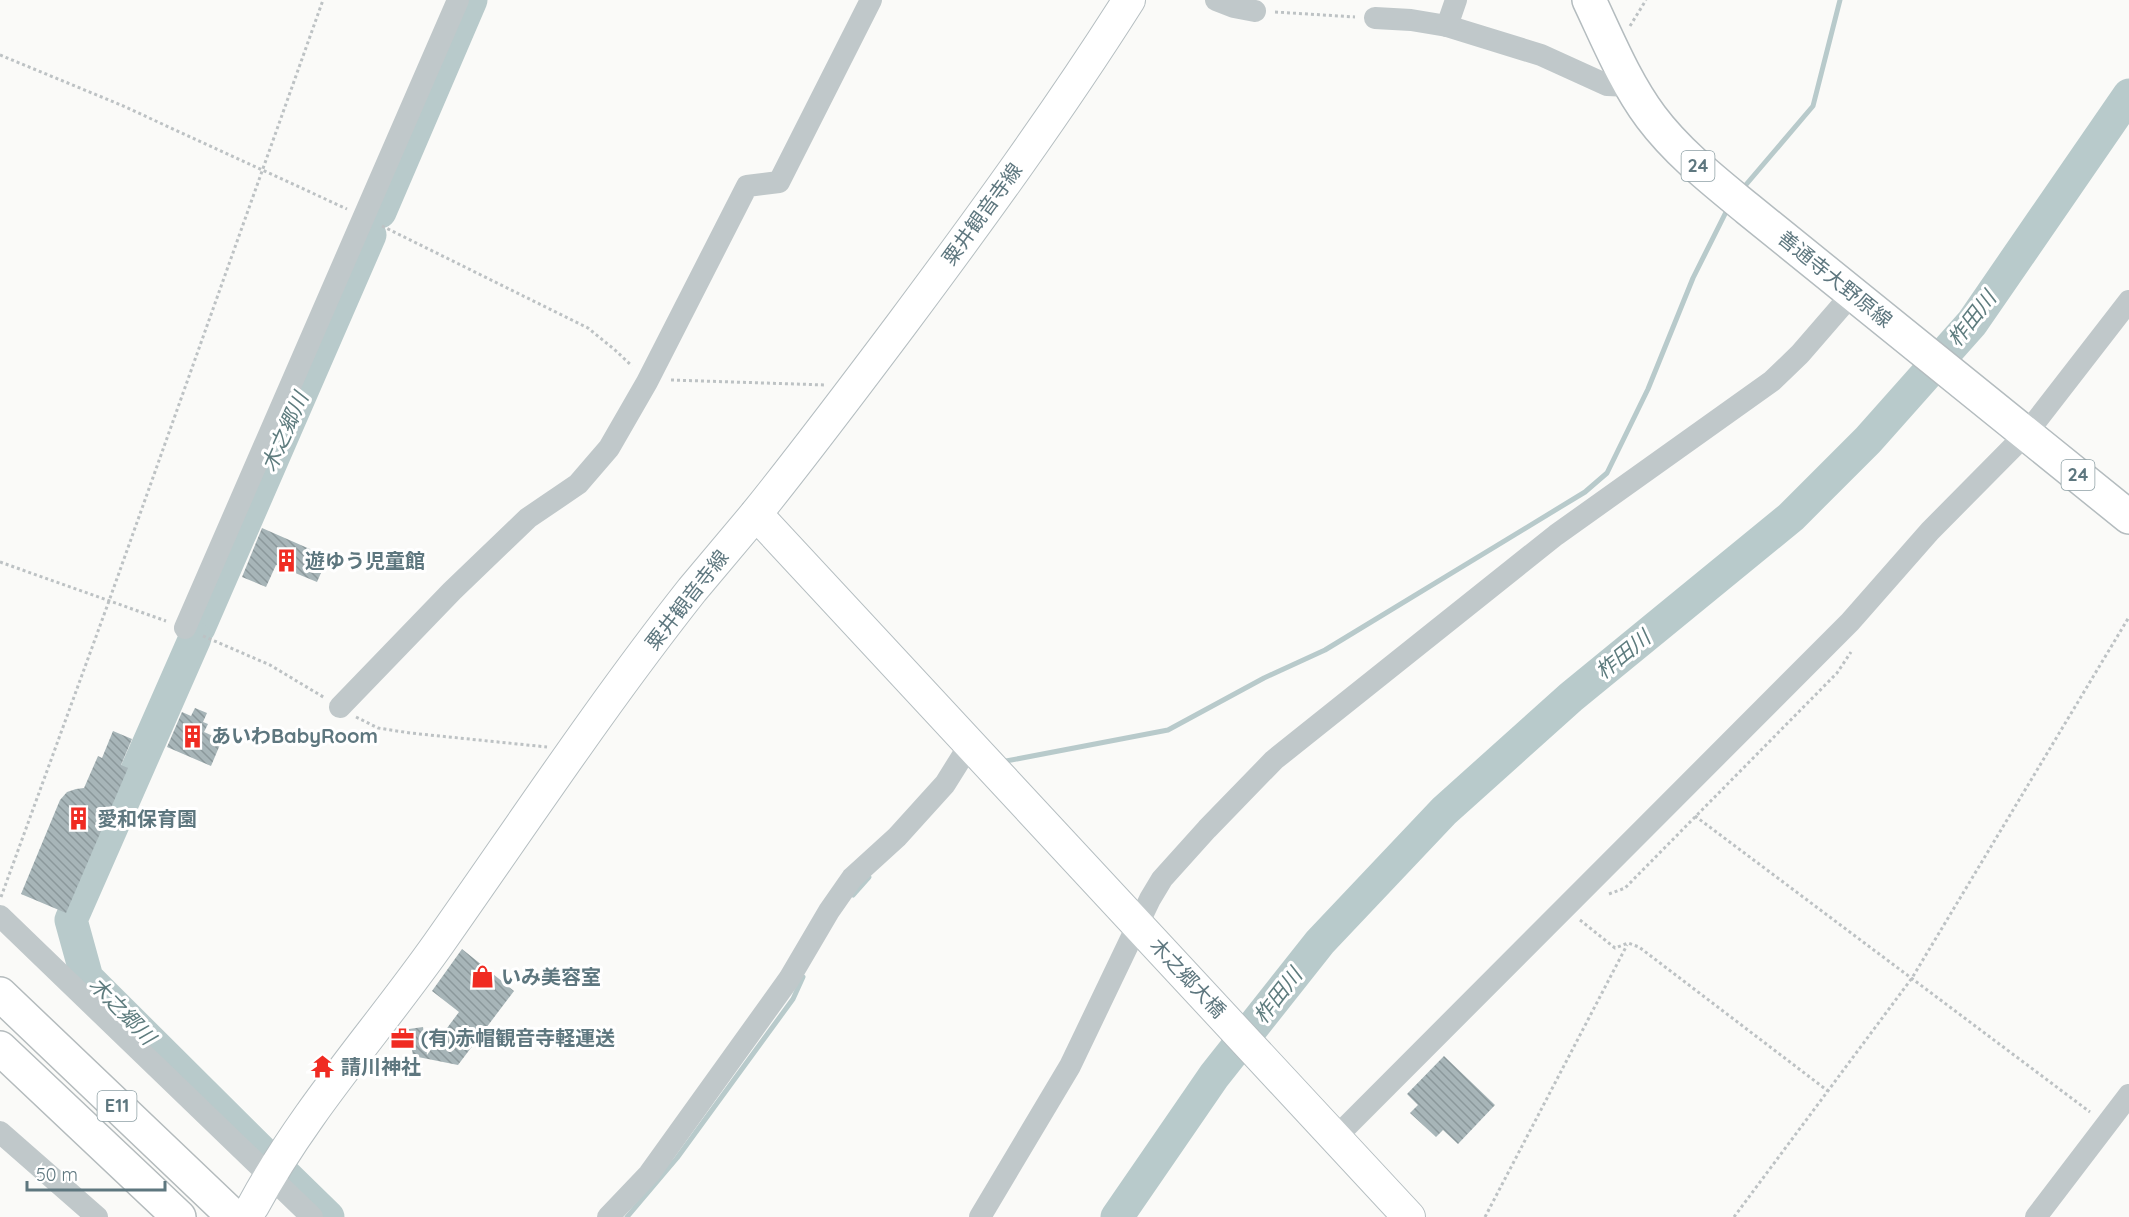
<svg xmlns="http://www.w3.org/2000/svg" width="2129" height="1217" viewBox="0 0 2129 1217" font-family="Quicksand,'Noto Sans JP',sans-serif">
<style>
.lines{fill:none;stroke-linecap:round;stroke-linejoin:round}
.stream{stroke:#b8cacb;stroke-width:5}
.river{stroke:#b8cacb;stroke-width:33}
.building{fill:url(#building-back-hatch)}
.secondary-casing{stroke:#b5bec1;stroke-width:34}
.primary-casing{stroke:#b4bcbf;stroke-width:36}
.highway-casing{stroke:#b4bbbd;stroke-width:36}
.path{stroke:#bdc2c4;stroke-width:3;stroke-dasharray:3 3;stroke-linecap:butt}
.street{stroke:#c0c8ca;stroke-width:22}
.secondary{stroke:#fff;stroke-width:32}
.primary{stroke:#fff;stroke-width:33}
.highway{stroke:#fff;stroke-width:33}
.labels{text-anchor:middle;stroke-width:6;stroke-linejoin:round;paint-order:stroke}
.shield{fill:#fff;stroke:#8ea0a5;stroke-width:1.5}
.shield-label{font-size:18px;font-weight:bold;fill:#5e777f}
.street-label{font-size:20px;fill:#5e777f;stroke:#fff}
.poi-label{font-size:20px;font-weight:bold;fill:#5e777f;stroke:#fff;text-anchor:start}
.water-label{font-size:21px;font-style:italic;fill:#5e7c7e;stroke:#fff}
</style>
<defs>
<pattern id="building-back-hatch" width="6" height="6" patternUnits="userSpaceOnUse" patternTransform="scale(1.5)"><rect width="6" height="6" fill="#a7b5b8"/><path d="M-1 5l2 2M0 0l6 6M5-1l2 2" fill="none" stroke="#8b989b"/></pattern>
</defs>
<rect width="100%" height="100%" fill="#fafaf8"/>
<g class="lines">
<!-- stream -->
<g class="stream">
<polyline points="1744,187 1813,106 1840,0"/>
<polyline points="1006,761 1168,730 1264,678 1325,650 1585,492 1607,473 1648,389 1693,278 1727,210"/>
<polyline points="853,895 869,877"/>
<polyline points="627,1217 677,1158 793,999 803,977"/>
</g>
<!-- river -->
<g class="river">
<polyline points="380,212 471,0"/>
<polyline points="199,628 370,235"/>
<polyline points="195,638 71,920 87,978 262,1152"/>
<polyline points="286,1176 328,1217"/>
<polyline points="1117,1217 1214,1076 1320,942 1444,811 1571,697 1791,517 1868,440 1972,323 2129,95"/>
</g>
</g>
<!-- building -->
<g class="building">
<polygon points="262,528 328,557 317,582 276,565 266,587 242,577"/>
<polygon points="195,708 207,713 203,722 208,724 204,732 222,740 211,766 167,747 182,712 191,716"/>
<polygon points="113,731 132,739 121,765 128,768 66,913 21,894 60,800 67,792 76,789 84,788 98,756 102,758"/>
<polygon points="462,949 514,991 458,1065 413,1056 409,1029 423,1027 427,1055 459,1012 432,991"/>
<polygon points="1444,1056 1495,1105 1458,1144 1443,1130 1436,1137 1410,1113 1418,1105 1407,1094"/>
</g>
<g class="lines">
<defs>
<g id="secondary">
<polyline points="756,514 1409,1217"/>
<path d="M253,1206C304,1111 377,1031 439,943C522,825 602,704 692,590C713,565 734,540 755,515C805,453 853,389 901,325C980,219 1058,112 1129,0"/>
</g>
<path id="primary" d="M1589,0C1608,40 1625,82 1651,117C1678,153 1714,181 1748,209L2129,517"/>
<g id="highway">
<polyline points="0,994 234,1217"/>
<polyline points="0,1048 179,1217"/>
</g>
</defs>
<!-- secondary casing -->
<use href="#secondary" class="secondary-casing"/>
<!-- primary casing -->
<use href="#primary" class="primary-casing"/>
<!-- highway casing -->
<use href="#highway" class="highway-casing"/>
<!-- path -->
<g class="path">
<polyline points="1275,12 1355,17"/>
<polyline points="1630,26 1646,0"/>
<polyline points="0,55 121,105 347,209"/>
<polyline points="382,226 588,328 615,350 632,366"/>
<polyline points="671,380 826,385"/>
<polyline points="0,562 166,621"/>
<polyline points="203,636 270,665 325,698"/>
<polyline points="356,717 378,728 410,733 547,747"/>
<polyline points="1695,816 2090,1112"/>
<polyline points="1609,894 1625,888 1837,673 1851,652"/>
<polyline points="1,897 109,601 323,0"/>
<polyline points="1580,920 1615,948 1628,943 1639,947 1828,1091"/>
<polyline points="1485,1217 1627,945"/>
<polyline points="1734,1217 1912,978 2129,617"/>
</g>
<!-- street -->
<g class="street">
<polyline points="1216,0 1234,7 1255,11"/>
<polyline points="1375,18 1411,20 1447,26 1541,55 1607,85 1630,86"/>
<polyline points="1447,26 1456,0"/>
<polyline points="185,628 458,0"/>
<polyline points="340,707 452,591 528,518 578,484 609,448 647,382 747,186 779,182 871,0"/>
<polyline points="0,916 312,1217"/>
<polyline points="0,1132 97,1217"/>
<polyline points="1336,1137 1850,622 1930,531 2026,434 2129,301"/>
<polyline points="608,1217 649,1174 789,979 829,911 852,878 897,837 945,784 970,744"/>
<polyline points="980,1217 1070,1066 1150,899 1162,879 1207,829 1274,760 1556,535 1772,381 1800,354 1852,294"/>
<polyline points="2036,1217 2129,1095"/>
</g>
<!-- secondary -->
<use href="#secondary" class="secondary"/>
<!-- primary -->
<use href="#primary" class="primary"/>
<!-- highway -->
<use href="#highway" class="highway"/>
</g>
<!-- icons -->
<defs>
<symbol id="building-bare" viewBox="-9 -9 18 18"><path d="M-4-6H4V6H1V3H-1V6H-4ZM-2.5-4.3h1.7v1.8h-1.7ZM.8-4.3h1.7v1.8H.8ZM-2.5-1h1.7V.8h-1.7ZM.8-1h1.7V.8H.8Z" fill="#f02b22" stroke="#fff" stroke-width="2.5" paint-order="stroke"/></symbol>
<symbol id="shop-bare" viewBox="-9 -9 18 18"><path d="M-5-2.5h2.3a2.7 3.5 0 0 1 5.4 0H5L5.5 6h-11ZM-1.5-2.5h3a1.5 2.3 0 0 0-3 0Z" fill="#f02b22" stroke="#fff" stroke-width="2.5" paint-order="stroke"/></symbol>
<symbol id="office-bare" viewBox="-9 -9 18 18"><path d="M-6-3h4V-5.5h4V-3h4V5H-6ZM-1-4.5V-3h2v-1.5ZM-6 0V1H6V0Z" fill="#f02b22" stroke="#fff" stroke-width="2.5" paint-order="stroke"/></symbol>
<symbol id="temple-bare" viewBox="-9 -9 18 18"><path d="M0-6L5-2H3V0L6.5 2.5H4V6H1.5V3h-3V6H-4V2.5H-6.5L-3 0V-2H-5Z" fill="#f02b22" stroke="#fff" stroke-width="2.5" paint-order="stroke"/></symbol>
</defs>
<g fill-rule="evenodd">
<use href="#building-bare" x="270" y="544" width="33" height="33"/>
<use href="#building-bare" x="176" y="720" width="33" height="33"/>
<use href="#building-bare" x="62" y="802" width="33" height="33"/>
<use href="#shop-bare" x="466" y="960" width="33" height="33"/>
<use href="#office-bare" x="386" y="1022" width="33" height="33"/>
<use href="#temple-bare" x="306" y="1050" width="33" height="33"/>
</g>
<g class="labels">
<!-- shield labels -->
<g class="shield">
<rect x="1681.5" y="151" width="33" height="30" rx="4.5"/>
<rect x="2061.5" y="460" width="33" height="30" rx="4.5"/>
<rect x="97.5" y="1091" width="39" height="30" rx="4.5"/>
</g>
<g class="shield-label">
<text x="1698" y="172">24</text>
<text x="2078" y="481">24</text>
<text x="117" y="1112">E11</text>
</g>
<!-- street labels -->
<g class="street-label">
<text transform="translate(982 214) rotate(-54)" y="7">粟井観音寺線</text>
<text transform="translate(1835 279) rotate(39)" y="7">善通寺大野原線</text>
<text transform="translate(687 600) rotate(-52)" y="7">粟井観音寺線</text>
<text transform="translate(1188 978) rotate(47)" y="7">木之郷大橋</text>
</g>
<!-- poi labels -->
<g class="poi-label">
<text x="305" y="568">遊ゆう児童館</text>
<text x="211" y="743">あいわBabyRoom</text>
<text x="97" y="826">愛和保育園</text>
<text x="501" y="984">いみ美容室</text>
<text x="421" y="1045">(有)赤帽観音寺軽運送</text>
<text x="341" y="1074">請川神社</text>
</g>
<!-- water labels -->
<g class="water-label">
<text transform="translate(1972 319) rotate(-52)" y="7">柞田川</text>
<text transform="translate(285 432) rotate(-66)" y="7">木之郷川</text>
<text transform="translate(1623 655) rotate(-39)" y="7">柞田川</text>
<text transform="translate(1278 996) rotate(-52)" y="7">柞田川</text>
<text transform="translate(122 1011) rotate(46)" y="7">木之郷川</text>
</g>
</g>
<!-- scale -->
<path d="M27 1181v9h138v-9" fill="none" stroke="#5e777f" stroke-width="3"/>
<text x="36" y="1181" font-size="18" fill="#5e777f" stroke="#ffffff" stroke-width="4.5" paint-order="stroke">50 m</text>
</svg>
